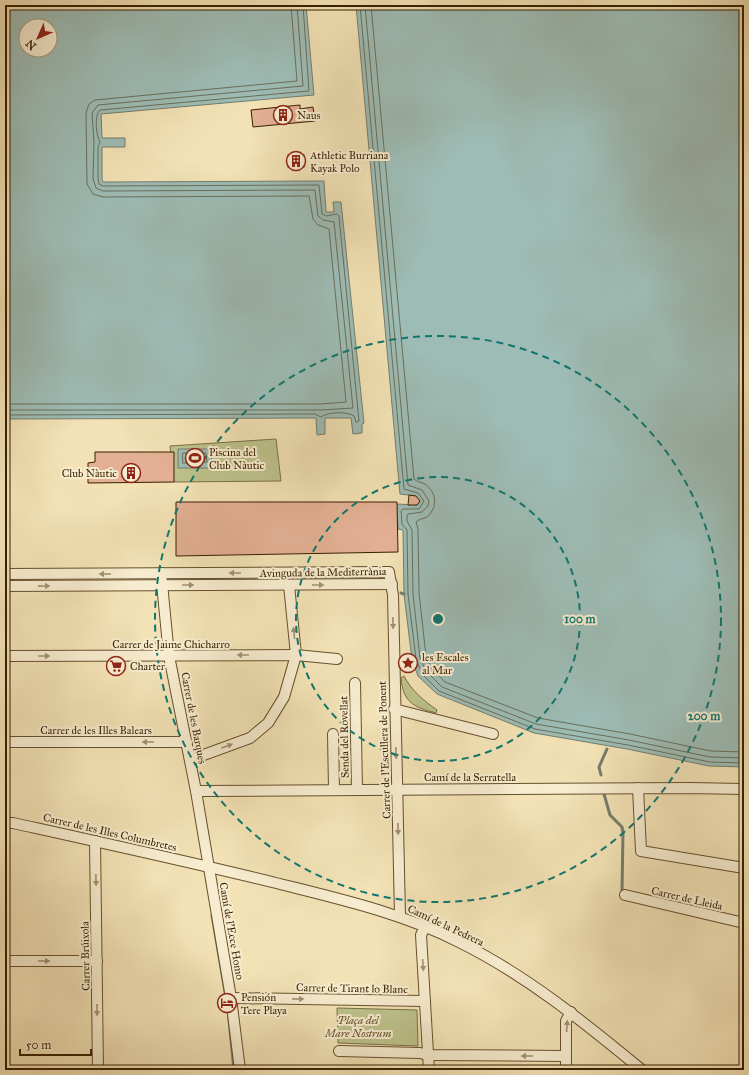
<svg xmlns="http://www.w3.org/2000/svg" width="749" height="1075" viewBox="0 0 749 1075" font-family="'IM FELL Great Primer',serif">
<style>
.green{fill:#bdc28b;stroke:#7a7046}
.water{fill:#9dbcb5;stroke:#757d6d;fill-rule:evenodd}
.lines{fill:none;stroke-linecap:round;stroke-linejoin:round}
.shore{stroke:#6a6e5a;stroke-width:1}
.stream{stroke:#757d6d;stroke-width:3}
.building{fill:#e3b093;stroke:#381f00}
.minor-casing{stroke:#66502d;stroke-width:12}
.minor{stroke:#f7eccf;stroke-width:10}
.oneway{fill:#a19072}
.ring{fill:none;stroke:#0f766e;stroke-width:2;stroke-dasharray:7 5}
.labels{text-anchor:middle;stroke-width:4;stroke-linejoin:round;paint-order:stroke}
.poi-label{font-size:11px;fill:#381f00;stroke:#f7eccf;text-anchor:start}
.street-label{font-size:11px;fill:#381f00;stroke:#f7eccf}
.park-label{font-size:11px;font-style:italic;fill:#60502a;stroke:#f7eccf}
.centre{fill:#0f766e;stroke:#f7eccf;stroke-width:2}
.ring-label{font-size:12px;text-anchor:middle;font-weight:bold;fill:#0f766e;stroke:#f7eccf;stroke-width:4;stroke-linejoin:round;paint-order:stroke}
</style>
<rect width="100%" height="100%" fill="#f2e2b5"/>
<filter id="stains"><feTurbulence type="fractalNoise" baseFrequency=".005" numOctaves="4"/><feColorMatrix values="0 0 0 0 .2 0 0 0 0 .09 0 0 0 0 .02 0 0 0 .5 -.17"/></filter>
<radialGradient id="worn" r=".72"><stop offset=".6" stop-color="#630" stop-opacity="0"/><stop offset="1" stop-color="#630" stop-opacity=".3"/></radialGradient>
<!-- green -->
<g class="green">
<polygon points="276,439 281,481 174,482 170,446"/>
<path d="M404,676C411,690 424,701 437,710L436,713C413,707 403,702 401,678Z"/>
<polygon points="337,1008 417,1010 418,1046 338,1043"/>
</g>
<!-- water -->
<g class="water">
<path d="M5,5H306L314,95L101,114L102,138H125V147H102V179L103,182L324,181L326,212H334L333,202H341L364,423L362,424V433L353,434L351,418H325V434L317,435L316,418L5,419ZM26,26H50V50H26Z"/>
<polygon points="356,5 744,5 744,767 709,766 627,749 534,733 437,694 418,676 412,660 404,594 403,530 398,529 397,504 417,505 420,501 416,496 400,494"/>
<polygon points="178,449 212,449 211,468 178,468"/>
</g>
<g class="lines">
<!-- shore -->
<g class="shore">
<polyline points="360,5 404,489 418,493 424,501 419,509 403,509 401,511 402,524 407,530 408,594 416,659 422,674 439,691 535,729 628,745 710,762 744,763"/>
<polyline points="365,5 408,485 422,490 429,501 428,506 422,512 408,514 407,516 407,521 412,530 413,594 420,658 426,671 442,687 536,724 629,740 710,757 744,758"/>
<path d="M371,5L414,479C417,482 421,482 425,484C437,493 438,507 427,517C423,519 419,519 416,522L418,529L419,593L426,656L431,668L445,682L538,718L630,734L711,751L744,752"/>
<polyline points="5,404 321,404 346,402 329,229 318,225 313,219 309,196 103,197 93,194 87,184 86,113 89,104 95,100 297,81 291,5"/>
<polyline points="5,410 321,410 353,408 334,222 323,220 318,216 315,190 103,191 96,188 93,179 94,142 92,113 98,105 303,86 297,5"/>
<path d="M5,415L315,414L321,417C327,412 347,411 354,416L356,422L359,421L339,216L337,214L326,216L322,214L319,185L103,186L99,184L98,179V147L100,142C96,136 94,115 100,110L309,91L303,5"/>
<polygon points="183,453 206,453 207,462 183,463"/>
</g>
<!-- stream -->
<g class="stream">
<polyline points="401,593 404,594"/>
<polyline points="601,775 599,767 607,749"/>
<polyline points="604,794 610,815 622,827 623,833 622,892"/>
<polyline points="212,915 227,1003"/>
<polyline points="228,1010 234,1070"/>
</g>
</g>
<!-- building -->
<g class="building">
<polygon points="300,105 300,109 313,107 315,121 253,127 251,110"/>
<rect x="288" y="155" width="16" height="12"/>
<polygon points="95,452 174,452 174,482 88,483 88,463 95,462"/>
<polygon points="409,495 416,496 420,501 417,505 408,505"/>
<polygon points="176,502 397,502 398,552 176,556"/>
</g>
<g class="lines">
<defs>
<g id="minor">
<polyline points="161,573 169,656 196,791 231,998 240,1070"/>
<polyline points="5,574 389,572 393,595 400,916"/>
<polyline points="5,586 392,584"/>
<polyline points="5,656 296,655 337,659"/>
<polyline points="355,683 357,790"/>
<polyline points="394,709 493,734"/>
<polyline points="333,734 334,789"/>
<polyline points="5,742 187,742"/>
<polyline points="190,760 250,738 268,723 284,697 296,655 289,585"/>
<polyline points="638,788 641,851 744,868"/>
<polyline points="196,791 689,788 744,789"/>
<path d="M5,823H13C99,842 186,861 272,882C335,898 400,912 459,942C526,975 585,1023 642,1070"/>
<polyline points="95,841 98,1070"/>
<polyline points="625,895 744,923"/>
<polyline points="425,927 421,935 429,1070"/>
<polyline points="5,961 97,961"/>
<polyline points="231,998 425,1001"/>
<polyline points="339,1051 420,1053 428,1055 566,1056"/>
<polyline points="566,1070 566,1021 571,1012"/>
</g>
</defs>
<!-- minor casing -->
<use href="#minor" class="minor-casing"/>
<!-- minor -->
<use href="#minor" class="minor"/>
</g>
<!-- one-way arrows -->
<defs><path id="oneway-solid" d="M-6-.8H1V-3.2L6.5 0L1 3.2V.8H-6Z"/></defs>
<g class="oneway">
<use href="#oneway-solid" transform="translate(235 573) rotate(180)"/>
<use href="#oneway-solid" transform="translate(105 574) rotate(180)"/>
<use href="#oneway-solid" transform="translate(188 585)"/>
<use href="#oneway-solid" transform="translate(318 585)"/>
<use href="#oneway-solid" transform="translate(44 586) rotate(-1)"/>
<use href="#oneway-solid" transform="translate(393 623) rotate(89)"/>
<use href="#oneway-solid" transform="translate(294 633) rotate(-96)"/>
<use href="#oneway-solid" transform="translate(243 655) rotate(180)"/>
<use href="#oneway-solid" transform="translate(44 656)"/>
<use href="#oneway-solid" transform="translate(148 742) rotate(-180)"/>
<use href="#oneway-solid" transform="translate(227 746) rotate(-20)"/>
<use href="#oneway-solid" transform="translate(396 753) rotate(88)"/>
<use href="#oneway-solid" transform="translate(398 829) rotate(89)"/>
<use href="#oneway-solid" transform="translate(96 880) rotate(89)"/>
<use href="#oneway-solid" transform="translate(44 961)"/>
<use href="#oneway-solid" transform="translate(423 965) rotate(87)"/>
<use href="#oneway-solid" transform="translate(298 999) rotate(1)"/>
<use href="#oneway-solid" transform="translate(97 1010) rotate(89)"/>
<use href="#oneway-solid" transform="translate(567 1026) rotate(-86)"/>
<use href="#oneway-solid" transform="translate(527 1056) rotate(-180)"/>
</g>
<!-- distance rings -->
<g class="ring">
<circle cx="438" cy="619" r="142"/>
<circle cx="438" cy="619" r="283"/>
</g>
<!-- icons -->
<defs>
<symbol id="building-ring" viewBox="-11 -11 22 22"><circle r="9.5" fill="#f7eccf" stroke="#8f2418" stroke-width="1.5"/><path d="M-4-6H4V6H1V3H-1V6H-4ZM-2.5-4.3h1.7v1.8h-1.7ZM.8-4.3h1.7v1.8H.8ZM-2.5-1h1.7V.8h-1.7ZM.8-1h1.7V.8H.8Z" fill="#8f2418"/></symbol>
<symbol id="stadium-ring" viewBox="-11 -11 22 22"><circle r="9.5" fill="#f7eccf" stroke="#8f2418" stroke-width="1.5"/><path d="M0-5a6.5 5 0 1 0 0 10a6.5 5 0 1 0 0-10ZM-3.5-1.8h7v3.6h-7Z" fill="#8f2418"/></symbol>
<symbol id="sight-ring" viewBox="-11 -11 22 22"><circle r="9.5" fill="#f7eccf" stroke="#8f2418" stroke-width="1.5"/><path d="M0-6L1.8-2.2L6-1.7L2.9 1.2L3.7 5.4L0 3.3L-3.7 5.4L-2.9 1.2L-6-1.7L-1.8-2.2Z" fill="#8f2418"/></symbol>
<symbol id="supermarket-ring" viewBox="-11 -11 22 22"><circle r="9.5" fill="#f7eccf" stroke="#8f2418" stroke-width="1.5"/><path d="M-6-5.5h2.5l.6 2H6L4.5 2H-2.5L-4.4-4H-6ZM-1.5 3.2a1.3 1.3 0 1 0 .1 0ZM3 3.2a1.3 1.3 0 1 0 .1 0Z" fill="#8f2418"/></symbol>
<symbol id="hotel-ring" viewBox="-11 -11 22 22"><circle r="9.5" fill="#f7eccf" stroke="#8f2418" stroke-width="1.5"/><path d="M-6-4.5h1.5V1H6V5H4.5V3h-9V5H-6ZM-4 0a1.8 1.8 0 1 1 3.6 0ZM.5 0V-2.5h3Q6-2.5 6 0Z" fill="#8f2418"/></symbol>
</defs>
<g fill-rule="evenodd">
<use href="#building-ring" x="272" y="104" width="22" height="22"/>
<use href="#building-ring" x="285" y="150" width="22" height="22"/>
<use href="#stadium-ring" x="184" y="447" width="22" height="22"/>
<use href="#building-ring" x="120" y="462" width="22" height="22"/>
<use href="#sight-ring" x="397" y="652" width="22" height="22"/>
<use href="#supermarket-ring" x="105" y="655" width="22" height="22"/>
<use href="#hotel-ring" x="216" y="992" width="22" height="22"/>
</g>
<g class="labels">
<!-- poi labels -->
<g class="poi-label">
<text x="297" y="119">Naus</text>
<text x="310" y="159">Athletic Burriana<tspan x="310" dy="13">Kayak Polo</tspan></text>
<text x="209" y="456">Piscina del<tspan x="209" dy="13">Club Nàutic</tspan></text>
<text x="117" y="477" text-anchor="end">Club Nàutic</text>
<text x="422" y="661">les Escales<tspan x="422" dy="13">al Mar</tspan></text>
<text x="130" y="670">Charter</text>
<text x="241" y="1001">Pensión<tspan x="241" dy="13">Tere Playa</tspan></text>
</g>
<!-- street labels -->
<g class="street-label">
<text transform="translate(323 572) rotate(-1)" y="4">Avinguda de la Mediterrània</text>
<text x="171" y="648">Carrer de Jaime Chicharro</text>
<text transform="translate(194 718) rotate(79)" y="4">Carrer de les Barques</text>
<text x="96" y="734">Carrer de les Illes Balears</text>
<text transform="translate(344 737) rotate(-91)" y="4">Senda del Rovellat</text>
<text transform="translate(384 750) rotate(-92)" y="4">Carrer de l'Escullera de Ponent</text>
<text x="470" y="781">Camí de la Serratella</text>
<text transform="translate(110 832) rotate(13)" y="4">Carrer de les Illes Columbretes</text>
<text transform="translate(687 898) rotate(13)" y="4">Carrer de Lleida</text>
<text transform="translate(446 925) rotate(25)" y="4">Camí de la Pedrera</text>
<text transform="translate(232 931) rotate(80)" y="4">Camí de l'Ecce Homo</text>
<text transform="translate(85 956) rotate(-91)" y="4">Carrer Brúixola</text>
<text transform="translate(352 988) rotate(1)" y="4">Carrer de Tirant lo Blanc</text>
</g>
<!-- park labels -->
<g class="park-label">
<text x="358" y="1024">Plaça del<tspan x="358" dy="13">Mare Nostrum</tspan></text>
</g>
</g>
<circle cx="438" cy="619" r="6" class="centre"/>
<g class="ring-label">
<text x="580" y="623">100 m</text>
<text x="704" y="720">200 m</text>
</g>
<!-- margin -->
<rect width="749" height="1075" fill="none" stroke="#f2e2b5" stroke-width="20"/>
<rect x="6" y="6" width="737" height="1063" fill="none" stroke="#381f00" stroke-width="2"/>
<rect x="10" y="10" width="729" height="1055" fill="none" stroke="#381f00"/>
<!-- north arrow -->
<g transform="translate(38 38) rotate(225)"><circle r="19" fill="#f7eccf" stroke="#ab9a7c"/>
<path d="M0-3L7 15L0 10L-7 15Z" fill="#8f2418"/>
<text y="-6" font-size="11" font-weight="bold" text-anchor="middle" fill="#381f00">N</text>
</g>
<!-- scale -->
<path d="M20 1049v6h71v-6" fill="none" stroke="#381f00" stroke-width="2"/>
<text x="26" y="1049" font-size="12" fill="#381f00" stroke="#f7eccf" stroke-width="3" paint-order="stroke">50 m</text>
<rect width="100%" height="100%" filter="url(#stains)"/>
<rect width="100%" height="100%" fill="url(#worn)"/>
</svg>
